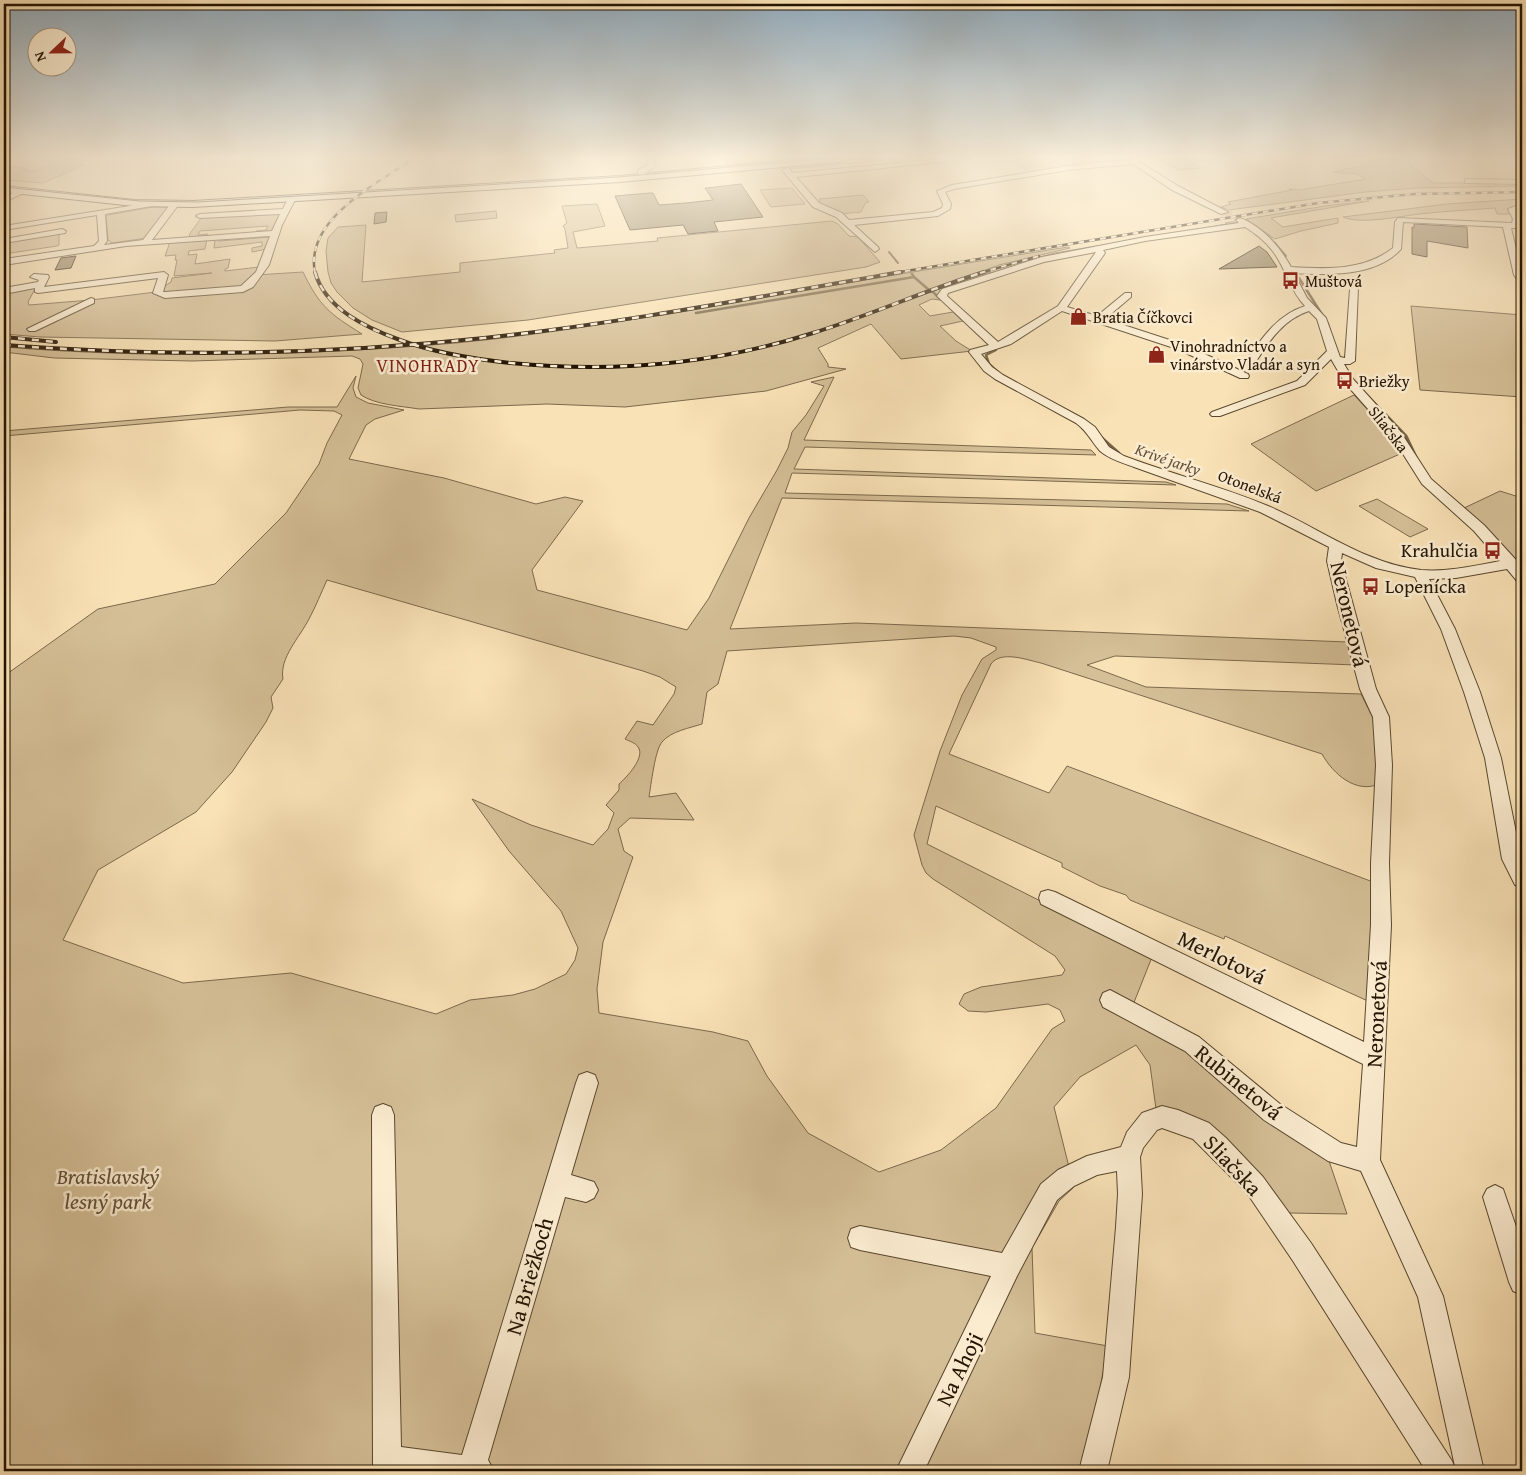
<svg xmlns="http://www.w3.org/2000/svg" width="1526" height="1475" viewBox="0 0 1526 1475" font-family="'Gentium Book Plus',serif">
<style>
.green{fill:#d5bf97;stroke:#7c694c;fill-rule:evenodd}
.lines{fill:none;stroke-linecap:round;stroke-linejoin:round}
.stream-far2{stroke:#786548;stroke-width:2}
.stream-far1{stroke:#786548;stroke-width:2.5}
.stream{stroke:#786548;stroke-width:3}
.building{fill:#927f5f;stroke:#231301}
.minor-tunnel{stroke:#d9c39b;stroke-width:8;stroke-dasharray:8 4;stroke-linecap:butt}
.minor-casing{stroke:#58472e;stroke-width:2}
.secondary-casing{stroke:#231301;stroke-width:2}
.minor{fill:#fbecd0;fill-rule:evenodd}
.secondary{fill:#fbecd0;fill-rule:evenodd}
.tram{stroke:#231301;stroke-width:1}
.rail-far1-casing{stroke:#231301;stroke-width:2.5}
.rail-casing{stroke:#231301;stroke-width:4}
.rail-far1{stroke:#fbecd0;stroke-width:2;stroke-dasharray:5.5;stroke-linecap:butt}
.rail{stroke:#fbecd0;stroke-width:2.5;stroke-dasharray:7;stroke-linecap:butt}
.labels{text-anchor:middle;stroke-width:5;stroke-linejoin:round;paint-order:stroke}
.far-poi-label{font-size:16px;fill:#231301;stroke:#fbecd0;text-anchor:start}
.far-street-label{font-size:16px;fill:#231301;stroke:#fbecd0}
.far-water-label{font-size:16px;font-style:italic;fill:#625137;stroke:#fbecd0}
.far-quarter-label{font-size:18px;letter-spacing:1px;fill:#7a1f14;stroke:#fbecd0}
.poi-label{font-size:19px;fill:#231301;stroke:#fbecd0;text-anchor:end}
.near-street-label{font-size:22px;fill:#231301;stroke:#fbecd0}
.near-park-label{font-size:22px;font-style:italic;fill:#614f36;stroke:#fbecd0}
</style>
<rect width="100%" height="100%" fill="#f9e2b6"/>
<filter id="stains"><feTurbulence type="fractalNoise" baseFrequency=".004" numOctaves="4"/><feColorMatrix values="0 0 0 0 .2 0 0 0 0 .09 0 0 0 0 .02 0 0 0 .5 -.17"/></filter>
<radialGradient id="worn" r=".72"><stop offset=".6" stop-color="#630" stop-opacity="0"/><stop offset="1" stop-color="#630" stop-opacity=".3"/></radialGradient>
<!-- green -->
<g class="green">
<polygon points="64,159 88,159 79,164 84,165 43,183 4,180 4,166 27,168 23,170 35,171"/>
<polygon points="853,159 897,159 790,169 788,167 794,164"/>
<polygon points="1011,159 1079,159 1088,164 1055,169 1052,168 1030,173"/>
<polygon points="1159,159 1213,159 1214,160 1192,162 1201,168 1179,170"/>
<polygon points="1382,159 1403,159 1433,183 1522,183 1522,186 1416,188 1365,192 1229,210 1221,207 1231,204 1228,202 1292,190 1289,189 1299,190 1366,179 1357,174 1333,172 1365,165 1368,161"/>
<polygon points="792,188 805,204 771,207 760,190"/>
<polygon points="863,195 869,202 866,202 861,212 840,214 817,202 821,202 819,199"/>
<path d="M1522,199V205L1507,209L1510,214H1497L1495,208C1470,210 1445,211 1420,214C1401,216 1360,225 1343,217L1447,204Z"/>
<polygon points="1369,201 1271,218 1283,227 1338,218 1338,223 1301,231 1275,239 1246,219 1325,206"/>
<polygon points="597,204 605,226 573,232 577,248 658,241 657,238 832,221 838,224 849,236 858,237 880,262 866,267 528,320 402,332 372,320 353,308 337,292 331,283 328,272 326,251 328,238 338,227 366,225 362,282 460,272 460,263 555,253 554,250 568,248 565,229 563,226 567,223 562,206"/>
<polygon points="169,207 147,238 112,243 108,240 106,216 108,215 153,207"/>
<polygon points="496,211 497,218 456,222 455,215"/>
<polygon points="281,213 272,232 255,234 256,231 266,230 268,226 200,231 198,235 208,234 206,237 191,237 189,235 202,217"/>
<polygon points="1230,222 1239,222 1143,239 993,274 990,272 941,288 990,271 1055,253 1227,224 1225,223"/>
<polygon points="59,233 59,245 57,246 4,254 4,241"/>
<polygon points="270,237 267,249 252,252 252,248 262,246 262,242 214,248 215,239 220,238 219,241"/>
<path d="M207,239L205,249L189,251L188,255L197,254L195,264L230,259L228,268L225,269V271L259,267L256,275L303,272C320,307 330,314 362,334L275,341L40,337L4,334V293L36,287L28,302L29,305L91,300L156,292L171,282L172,278L212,273L174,276L177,260H175L176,255L165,256L170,242Z"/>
<path d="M1068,247L1070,248L999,265L928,291L931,293L938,289L942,292V299L940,300L932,299L919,305L930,316L953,312L963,321L940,326L956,341L972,351L901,359L871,324L818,348L828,364V367L846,369L766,391L625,407L547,404L419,409C401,406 376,405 361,395L358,388L363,364L360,359L352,356L192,361L54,358L4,352V347C155,359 305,356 456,343C552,334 648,317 743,301C851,282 959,264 1068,247Z"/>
<polygon points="1411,306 1522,315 1522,397 1420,390"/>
<path d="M356,376L353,388L356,397L368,403L404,410L375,419L366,425L349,459L444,478L536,504L565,497L583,501L532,570L537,590L687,630L709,598L749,518L777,470L788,448L792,432L806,415L824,386L811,382L834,377L804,440L1091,450L1096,455L805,447L794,469L1166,482L1176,485L792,473L785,493L1227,504L1249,511L782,498L730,629L856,623L1348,642L1356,665L1115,656L1087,665L1146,687L1361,694L1374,720L1379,784C1356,794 1333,774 1322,754L1041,663C1027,660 1001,650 991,664L949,754L1049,793L1067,766L1373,882L1370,1002L1225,936L1224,939L1130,900L1126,895L1100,886L1062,867V863L936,806L927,844L1152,957L1129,1015L1190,1050L1327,1155L1347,1214L1289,1213L1214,1130L1194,1117L1178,1112L1156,1109L1150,1065L1136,1045L1080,1077L1054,1107L1074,1187L1059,1201L1032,1248L1035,1333L1108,1346L1088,1452L1082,1471H4V676L98,609L215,584L286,513L319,464L327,443L342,415L334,411L300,410L4,436V431L288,407H337ZM327,580L643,671L660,677L676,687L674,694L653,725L637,721L625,739C629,741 636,743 638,747C646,757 626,778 619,784V790L606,805L614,813L608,829L593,845L531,825L472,799L509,851L561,911L578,948L575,960L566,974L535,989L513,995L470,1000L436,1014L291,973L183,983L63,940L98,870L196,812L232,772L266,722L273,708L271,697L283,679C279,658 300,637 309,619C316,606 321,593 327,580ZM954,636L971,638L996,647V650L982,659L962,695L940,751L917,825L914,835L922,865L926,873L933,879L1055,956L1065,970L1062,975L981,987L964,994L959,1004L968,1011L986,1012L1048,1004L1060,1010L1065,1021L1052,1029L996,1108L941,1150L879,1172L808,1133L767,1076L748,1041L713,1032L599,1013L597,989L603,942L633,857L624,851L618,829L630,818L694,820L676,793L649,797C651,785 655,750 662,742C671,731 690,728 702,724L707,692L718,684L727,651Z"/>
<polygon points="1354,395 1386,429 1400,454 1316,491 1251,444"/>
<polygon points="1500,491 1522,498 1522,566 1490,532 1462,509"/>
<polygon points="1377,499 1428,529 1410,537 1359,506"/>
</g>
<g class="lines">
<!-- stream-far2 -->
<g class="stream-far2">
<polyline points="1268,236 1272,240"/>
<polyline points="1274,242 1286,256"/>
<polyline points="889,252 898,263"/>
</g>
<!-- stream-far1 -->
<g class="stream-far1">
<polyline points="914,277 929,290"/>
<polyline points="1299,278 1328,324 1333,342"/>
<polyline points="933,292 940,299"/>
<polyline points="696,313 914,277 912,274"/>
<polyline points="996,350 986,355 989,364 998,372"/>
<polyline points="1367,395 1387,416"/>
</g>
<!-- stream -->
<g class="stream">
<polyline points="1386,415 1406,436 1417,459"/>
<polyline points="1101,437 1119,453"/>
</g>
</g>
<!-- building -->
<g class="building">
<polygon points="741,184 763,217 714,222 718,231 688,234 683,225 630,230 615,196 650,193 653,193 659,205 686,203 713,200 705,188 707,188"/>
<polygon points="387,212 386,222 374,224 375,213"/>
<polygon points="1414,224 1467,227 1468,248 1427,241 1427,257 1412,254 1412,227 1414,228"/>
<polygon points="1259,246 1267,252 1277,267 1219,269"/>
<polygon points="76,256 71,268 55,270 61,258"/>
</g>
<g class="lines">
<!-- minor-tunnel -->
<polyline class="minor-tunnel" points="1224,212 1240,220"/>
<defs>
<g id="minor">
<polygon points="646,159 653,159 656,166 644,174 638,174 638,170 648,165"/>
<polygon points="726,159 733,159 735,164 729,165"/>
<polygon points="941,159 970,159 796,177 819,203 842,213 849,220 933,212 942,208 943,204 937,191 952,185 1068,166 1135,159 1178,186 1228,212 1221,214 1172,190 1133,164 1068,170 954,189 945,192 951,204 950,209 938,216 854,225 878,247 879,249 875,252 836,217 813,207 782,170 789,168 792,173"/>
<polygon points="1465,179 1522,180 1522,184 1468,183 1465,183"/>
<polygon points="21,189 28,191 4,202 4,197"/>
<polygon points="289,196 296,198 282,225 269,265 253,287 243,292 165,298 153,293 158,278 38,293 35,292 35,288 4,294 4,288 38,282 39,280 30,277 34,274 48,275 49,277 44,287 164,272 168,275 163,292 165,292 241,286 256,272 270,236 126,246 4,265 4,259 94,246 99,241 97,215 4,230 4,226 155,202 156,204 152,206 105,214 107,241 104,245 143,240 172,202 175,202 179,204 152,240 272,231 280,214 200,218 196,216 200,214 283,209"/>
<path d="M1522,204V208L1516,210L1521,219L1522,228H1511L1522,274V283L1519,282L1514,275L1503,227L1403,222L1401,249C1376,277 1328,275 1294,273L1307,298L1326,318L1340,357L1345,358L1350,289L1352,287H1358L1355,361L1350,364H1344L1353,379L1400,431L1431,479L1484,525L1517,561L1522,570V582L1517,581L1507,569L1456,578L1429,579L1455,629L1480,692L1501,758L1522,862V887L1515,885L1502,859L1485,758L1464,692L1441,629L1415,577L1376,568L1342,553L1341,561L1376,689L1389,717L1392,765L1389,863L1391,925L1380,1160L1443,1296L1484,1471H1426L1293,1261L1247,1193L1193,1139L1162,1128L1157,1130L1143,1148L1140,1157L1142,1194L1129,1377L1107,1471H1079L1103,1377L1116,1227L1118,1194L1117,1171L1097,1175L1074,1186L1057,1200L1017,1276L924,1471H896L991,1276L860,1250L851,1247L848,1238L851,1229L860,1226L1002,1253L1041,1184L1058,1170L1087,1156L1121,1147L1127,1132L1142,1113L1162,1106L1178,1110L1209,1123L1226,1138L1263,1177L1311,1243L1452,1461L1456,1471L1418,1297L1361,1171L1328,1161L1264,1120L1185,1051L1103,1007L1100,1000L1103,993L1110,990L1199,1037L1280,1104L1341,1143L1357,1147L1363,1064L1041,904L1039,898L1041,892L1048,890L1055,892L1364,1042L1371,925V863L1376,765L1373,717L1360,689L1337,604L1327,561L1329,547L1260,512L1134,467C1123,463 1109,459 1100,451C1091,441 1088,432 1076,423L995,379L984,371L969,352L970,350L989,345L937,296L942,289L1042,257L1145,237L1239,223L1236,220L1240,218C1262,226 1280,247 1291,267C1326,269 1364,271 1393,248L1395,222L1398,218L1512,223L1513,219L1508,209ZM1245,227C1258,235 1270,245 1278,259C1287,274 1292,293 1305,306C1278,315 1263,336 1248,358L1253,361L1257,360C1270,340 1284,319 1309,311L1317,319L1327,351L1297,381L1212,412L1210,414L1212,416H1220L1305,385L1331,359L1345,383L1391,435L1422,484L1474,531L1500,561C1474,566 1448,572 1421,570C1365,564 1318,527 1268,506C1221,486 1171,474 1124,456L1109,447L1095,427L1084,419L1003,375L992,367L981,354L1011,344L1062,311L1177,349L1240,378H1248L1249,376L1248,374L1185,345L1105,319L1131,297V293H1125L1097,316L1067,307L1105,253L1103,250L1145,241ZM1096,252L1058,306L998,342L947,296L948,293L1044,262Z"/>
<polygon points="62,229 66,231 65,233 4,243 4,239"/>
<polygon points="91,298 94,299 94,303 35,331 29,331 27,329"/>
<polygon points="587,1072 595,1075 598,1083 571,1175 594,1182 598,1190 594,1198 586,1202 565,1197 488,1460 494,1471 373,1471 372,1115 375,1107 383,1104 391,1107 394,1115 401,1447 462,1455 576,1083 579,1075"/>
<polygon points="1495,1185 1503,1189 1522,1244 1522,1295 1513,1291 1509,1282 1483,1197 1487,1189"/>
</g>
<polygon id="secondary" points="802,159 844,159 839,162 620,182 193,207 134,206 4,192 4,186 134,200 193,201 620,176"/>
</defs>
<!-- minor casing -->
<use href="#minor" class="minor-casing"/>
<!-- secondary casing -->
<use href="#secondary" class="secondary-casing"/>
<!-- minor -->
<use href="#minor" class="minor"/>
<!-- secondary -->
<use href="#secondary" class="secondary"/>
<!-- tram -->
<polyline class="tram" points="4,187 140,201 197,202 618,177 819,159"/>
<defs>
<g id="rail-far1">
<path d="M315,273C304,220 376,184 413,159"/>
<polyline points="894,273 1318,203 1414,194 1522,192"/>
<polyline points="980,273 1039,256"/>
</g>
<g id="rail">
<path d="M315,272C325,309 367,328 400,340C435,353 473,359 511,363C612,373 716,364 813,333C871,315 926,290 984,272"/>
<polyline points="4,337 56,342"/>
<path d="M4,345C164,357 324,355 484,338C624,323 762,296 901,272"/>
</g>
</defs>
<!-- rail-far1 casing -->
<use href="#rail-far1" class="rail-far1-casing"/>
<!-- rail casing -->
<use href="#rail" class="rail-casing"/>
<!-- rail-far1 -->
<use href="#rail-far1" class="rail-far1"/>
<!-- rail -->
<use href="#rail" class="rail"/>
</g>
<!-- sky -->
<linearGradient id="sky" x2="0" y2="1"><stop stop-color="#91aabb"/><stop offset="0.43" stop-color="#fcf2de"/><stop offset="1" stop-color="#fcf2de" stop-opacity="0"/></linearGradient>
<rect width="1526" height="366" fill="url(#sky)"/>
<!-- icons -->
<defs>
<symbol id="bus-bare" viewBox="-9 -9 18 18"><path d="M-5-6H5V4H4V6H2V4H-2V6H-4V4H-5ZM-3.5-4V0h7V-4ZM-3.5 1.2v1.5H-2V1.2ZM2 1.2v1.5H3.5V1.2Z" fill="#8f2418" stroke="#fbecd0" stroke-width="2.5" paint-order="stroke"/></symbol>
<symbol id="shop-bare" viewBox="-9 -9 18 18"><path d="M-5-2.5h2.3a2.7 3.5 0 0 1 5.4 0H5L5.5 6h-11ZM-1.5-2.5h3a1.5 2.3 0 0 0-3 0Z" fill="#8f2418" stroke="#fbecd0" stroke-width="2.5" paint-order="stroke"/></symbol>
</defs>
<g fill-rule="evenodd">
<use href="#bus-bare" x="1278" y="268" width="25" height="25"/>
<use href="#shop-bare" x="1066" y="304" width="25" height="25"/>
<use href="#shop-bare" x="1144" y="342" width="25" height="25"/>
<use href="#bus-bare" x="1332" y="368" width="25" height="25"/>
<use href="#bus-bare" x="1480" y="538" width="25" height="25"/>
<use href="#bus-bare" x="1358" y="574" width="25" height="25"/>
</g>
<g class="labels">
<!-- far-poi labels -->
<g class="far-poi-label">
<text x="1305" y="287">Muštová</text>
<text x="1093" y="323">Bratia Číčkovci</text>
<text x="1170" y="352">Vinohradníctvo a<tspan x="1170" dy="18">vinárstvo Vladár a syn</tspan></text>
<text x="1359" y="387">Briežky</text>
</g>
<!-- far-street labels -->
<g class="far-street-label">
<text transform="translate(1389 429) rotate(52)" y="6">Sliačska</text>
<text transform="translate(1250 486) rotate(21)" y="6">Otonelská</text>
</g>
<!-- far-water labels -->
<g class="far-water-label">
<text transform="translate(1168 459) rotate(19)" y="6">Krivé jarky</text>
</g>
<!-- far-quarter labels -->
<g class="far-quarter-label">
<text x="428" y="372">VINOHRADY</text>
</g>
<!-- poi labels -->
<g class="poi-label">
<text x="1478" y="557">Krahulčia</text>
<text x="1385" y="593" text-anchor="start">Lopenícka</text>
</g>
<!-- near-street labels -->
<g class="near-street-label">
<text transform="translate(1350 614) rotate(77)" y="8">Neronetová</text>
<text transform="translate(1222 957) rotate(26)" y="8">Merlotová</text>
<text transform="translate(1376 1014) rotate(-87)" y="8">Neronetová</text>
<text transform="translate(1239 1082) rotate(39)" y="8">Rubinetová</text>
<text transform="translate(1233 1165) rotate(47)" y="8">Sliačska</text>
<text transform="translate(529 1276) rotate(-74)" y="8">Na Briežkoch</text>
<text transform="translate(959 1369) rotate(-64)" y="8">Na Ahoji</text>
</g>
<!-- near-park labels -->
<g class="near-park-label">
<text x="108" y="1184">Bratislavský<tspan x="108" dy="25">lesný park</tspan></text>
</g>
</g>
<!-- margin -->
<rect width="1526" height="1475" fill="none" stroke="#f9e2b6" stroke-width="20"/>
<rect x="5" y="5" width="1516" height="1465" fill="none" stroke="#231301" stroke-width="2.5"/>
<rect x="10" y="10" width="1506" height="1455" fill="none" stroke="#231301"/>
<!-- north arrow -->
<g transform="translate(52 52) rotate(248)"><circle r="24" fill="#fbecd0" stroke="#a5957d"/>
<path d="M0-4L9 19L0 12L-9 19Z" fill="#8f2418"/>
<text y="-8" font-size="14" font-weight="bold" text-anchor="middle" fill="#231301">N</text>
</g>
<rect width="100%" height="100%" filter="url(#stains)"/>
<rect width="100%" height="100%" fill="url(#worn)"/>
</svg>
